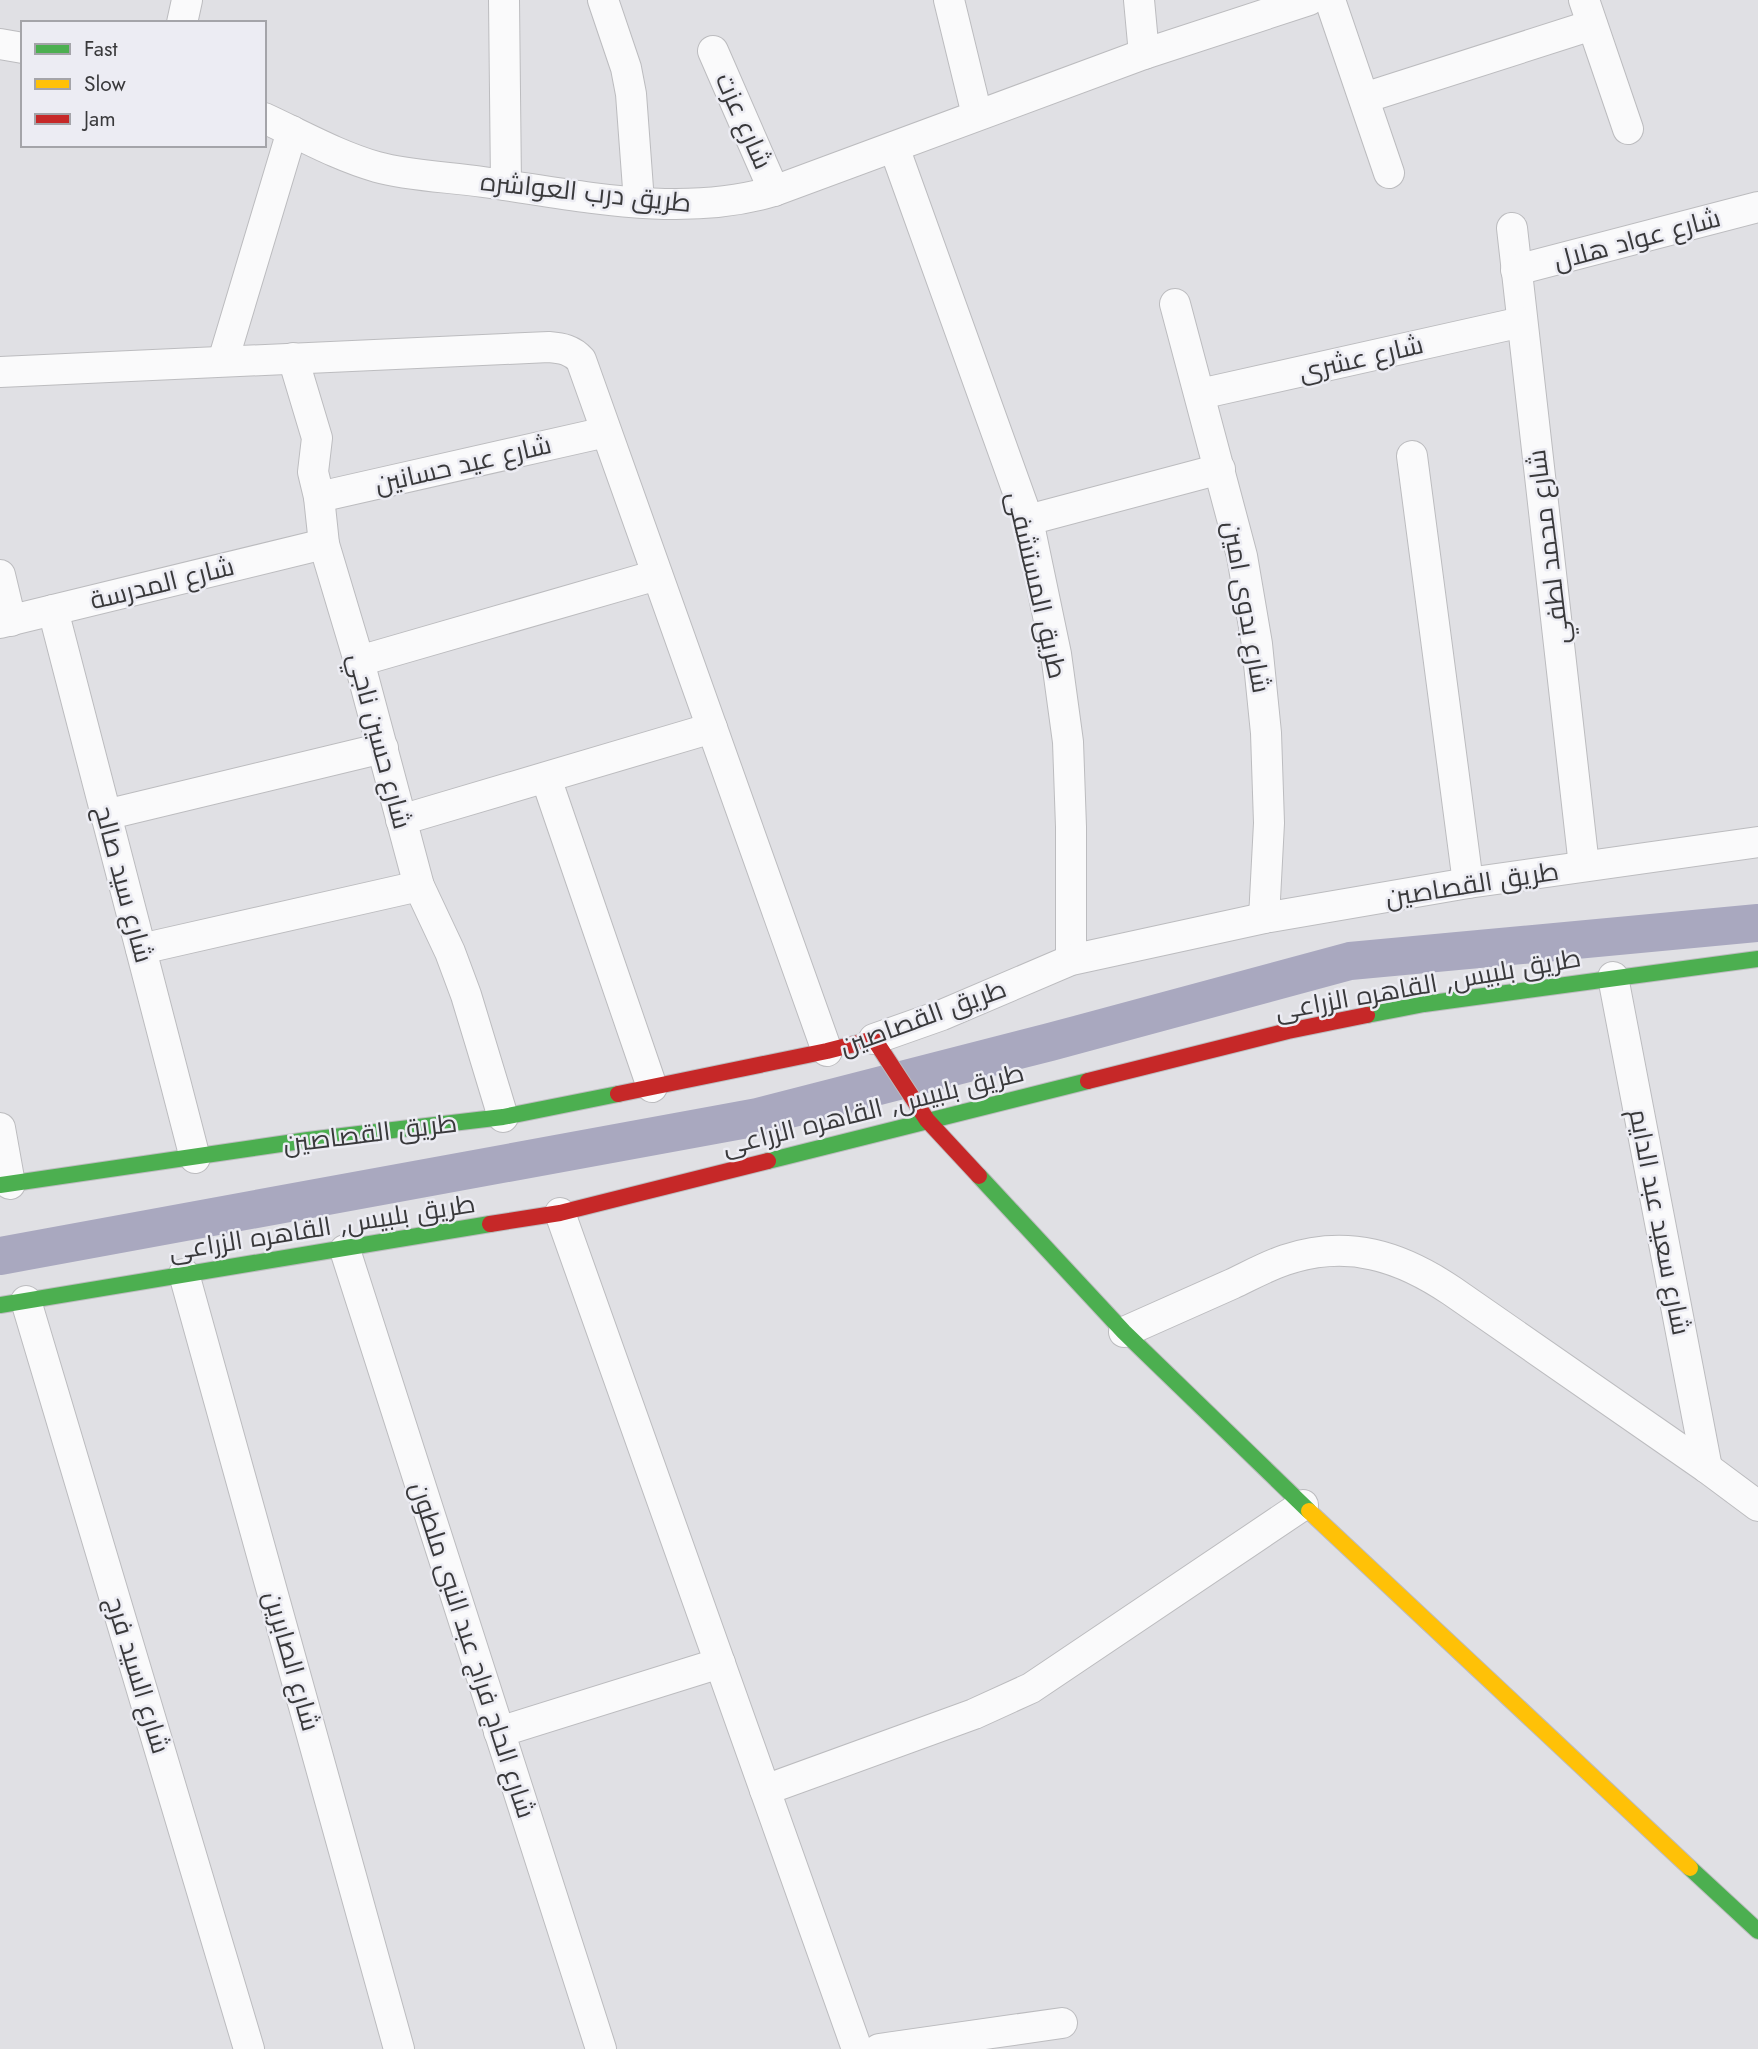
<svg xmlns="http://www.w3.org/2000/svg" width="1758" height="2049" viewBox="0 0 1758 2049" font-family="Jost,Cairo,sans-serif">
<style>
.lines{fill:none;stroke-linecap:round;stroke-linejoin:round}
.canal{stroke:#a9a8bf;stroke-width:38}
.street-casing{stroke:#bcbcbf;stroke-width:32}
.fast-casing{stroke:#bcbcbf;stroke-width:18}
.slow-casing{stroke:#bcbcbf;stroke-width:18}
.jam-casing{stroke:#bcbcbf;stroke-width:18}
.street{stroke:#fafafb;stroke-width:30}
.fast{stroke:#4caf50;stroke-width:16}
.slow{stroke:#ffc107;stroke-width:16}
.jam{stroke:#c62828;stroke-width:16}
.labels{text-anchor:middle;stroke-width:5;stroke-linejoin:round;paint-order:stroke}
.street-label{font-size:26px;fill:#39393b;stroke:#ececf3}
</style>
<rect width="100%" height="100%" fill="#e0e0e4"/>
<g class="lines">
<!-- canal -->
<polyline class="canal" points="0,1256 758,1117 1050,1042 1350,961 1758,923"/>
<defs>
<g id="street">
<polyline points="504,0 506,185"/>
<polyline points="603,0 626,68 631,94 639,202"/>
<polyline points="949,0 977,115"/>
<polyline points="1139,0 1144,54"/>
<polyline points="1330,0 1389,173"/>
<polyline points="1584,0 1628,129"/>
<polyline points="182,23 187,0"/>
<polyline points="0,44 23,48"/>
<polyline points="713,51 774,191"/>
<polyline points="1364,98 1592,25"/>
<path d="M264,118C301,135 338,156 377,167C409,176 450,177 483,182C578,195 681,219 774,191L1144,54L1309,0"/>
<polyline points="894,147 1028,520 1056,654 1068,742 1071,827 1071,960"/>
<polyline points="1512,228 1584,866"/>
<polyline points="1516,270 1758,207"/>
<polyline points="1175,304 1242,556 1257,644 1266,733 1269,823 1264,918"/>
<polyline points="293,358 317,438 313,472 319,497 324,544 359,661 419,886 450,952 466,995 503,1117"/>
<polyline points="223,361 292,131"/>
<path d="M0,372L549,347C562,348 572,350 581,360L827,1051"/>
<polyline points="1200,394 1522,322"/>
<polyline points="1412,456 1468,883"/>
<polyline points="319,497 606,432"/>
<polyline points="1028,520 1220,469"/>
<polyline points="0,575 11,621"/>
<polyline points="53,610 195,1158"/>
<polyline points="0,623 324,544"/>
<polyline points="359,661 657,575"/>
<polyline points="546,778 652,1087"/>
<polyline points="105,815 383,748"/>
<polyline points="401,820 712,728"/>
<polyline points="141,949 419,886"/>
<polyline points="1613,977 1707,1468"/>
<polyline points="874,1039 942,1015 1071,960 1264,918 1468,883 1758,842"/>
<polyline points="0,1128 10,1184"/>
<polyline points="560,1213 857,2049"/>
<polyline points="345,1250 601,2049"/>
<polyline points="184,1274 399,2049"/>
<polyline points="26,1301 249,2049"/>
<path d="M1124,1332C1160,1316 1196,1300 1232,1284C1249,1276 1267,1266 1285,1260C1348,1239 1400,1256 1452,1291L1707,1468L1758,1506"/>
<polyline points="499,1732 720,1663"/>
<polyline points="765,1790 974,1714 1031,1688 1303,1505"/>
<polyline points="879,2049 1062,2023"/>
</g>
<g id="fast">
<polyline points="1367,1015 1424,1004 1758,959"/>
<polyline points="768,1161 1088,1081"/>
<polyline points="979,1176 1124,1332 1309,1511"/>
<polyline points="0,1185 308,1140 503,1117 618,1094"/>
<polyline points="0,1305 490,1224"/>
<polyline points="1690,1868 1758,1931"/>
</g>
<polyline id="slow" points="1309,1511 1690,1868"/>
<g id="jam">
<polyline points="1088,1081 1288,1031 1367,1015"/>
<polyline points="618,1094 827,1051 874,1039 927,1120 979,1176"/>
<polyline points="490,1224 560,1213 768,1161"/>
</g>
</defs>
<!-- street casing -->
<use href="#street" class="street-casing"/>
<!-- fast casing -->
<use href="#fast" class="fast-casing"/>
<!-- slow casing -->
<use href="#slow" class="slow-casing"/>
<!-- jam casing -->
<use href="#jam" class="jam-casing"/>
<!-- street -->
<use href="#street" class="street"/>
<!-- fast -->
<use href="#fast" class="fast"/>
<!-- slow -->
<use href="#slow" class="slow"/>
<!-- jam -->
<use href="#jam" class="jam"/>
</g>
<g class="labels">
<!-- street labels -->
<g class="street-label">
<text transform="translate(744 121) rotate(66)" y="9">شارع عزت</text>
<text transform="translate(586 192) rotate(6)" y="9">طريق درب العواشره</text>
<text transform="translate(1637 239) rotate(-15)" y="9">شارع عواد هلال</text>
<text transform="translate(1361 358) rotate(-13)" y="9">شارع عشرى</text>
<text transform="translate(463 464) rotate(-13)" y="9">شارع عيد حسانين</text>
<text transform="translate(1548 547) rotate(-97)" y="9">شارع محمد لطفي</text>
<text transform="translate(162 583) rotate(-14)" y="9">شارع المدرسة</text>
<text transform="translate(1037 585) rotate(77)" y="9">طريق المستشفى</text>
<text transform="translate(1247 607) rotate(80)" y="9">شارع بدوى امين</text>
<text transform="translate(380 741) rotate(75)" y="9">شارع حسين ناجي</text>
<text transform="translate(124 884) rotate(75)" y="9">شارع سيد صالح</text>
<text transform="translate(1472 884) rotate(-9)" y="9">طريق القصاصين</text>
<text transform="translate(1428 984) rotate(-10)" y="9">طريق بلبيس, القاهره الزراعى</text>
<text transform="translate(923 1017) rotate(-20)" y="9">طريق القصاصين</text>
<text transform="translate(873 1109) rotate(-14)" y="9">طريق بلبيس, القاهره الزراعى</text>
<text transform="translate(370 1133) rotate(-7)" y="9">طريق القصاصين</text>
<text transform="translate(1660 1222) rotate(79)" y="9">شارع سعيد عبد الدايم</text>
<text transform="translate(322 1227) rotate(-9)" y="9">طريق بلبيس, القاهره الزراعى</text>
<text transform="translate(473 1650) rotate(72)" y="9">شارع الحاج فراج عبد النبى ملطون</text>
<text transform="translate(292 1661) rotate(74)" y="9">شارع الصابرين</text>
<text transform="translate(138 1675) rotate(73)" y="9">شارع السيد فرج</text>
</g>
</g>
<!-- legend -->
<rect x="21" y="21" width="245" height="126" fill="#ececf3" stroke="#a4a4a9" stroke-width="2"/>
<rect x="35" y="44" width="35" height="10" fill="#4caf50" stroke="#a4a4a9" stroke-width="2"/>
<text x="84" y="56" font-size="21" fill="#39393b">Fast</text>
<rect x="35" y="79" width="35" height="10" fill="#ffc107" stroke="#a4a4a9" stroke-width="2"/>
<text x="84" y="91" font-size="21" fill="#39393b">Slow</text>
<rect x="35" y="114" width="35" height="10" fill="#c62828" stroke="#a4a4a9" stroke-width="2"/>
<text x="84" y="126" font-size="21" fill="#39393b">Jam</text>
</svg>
